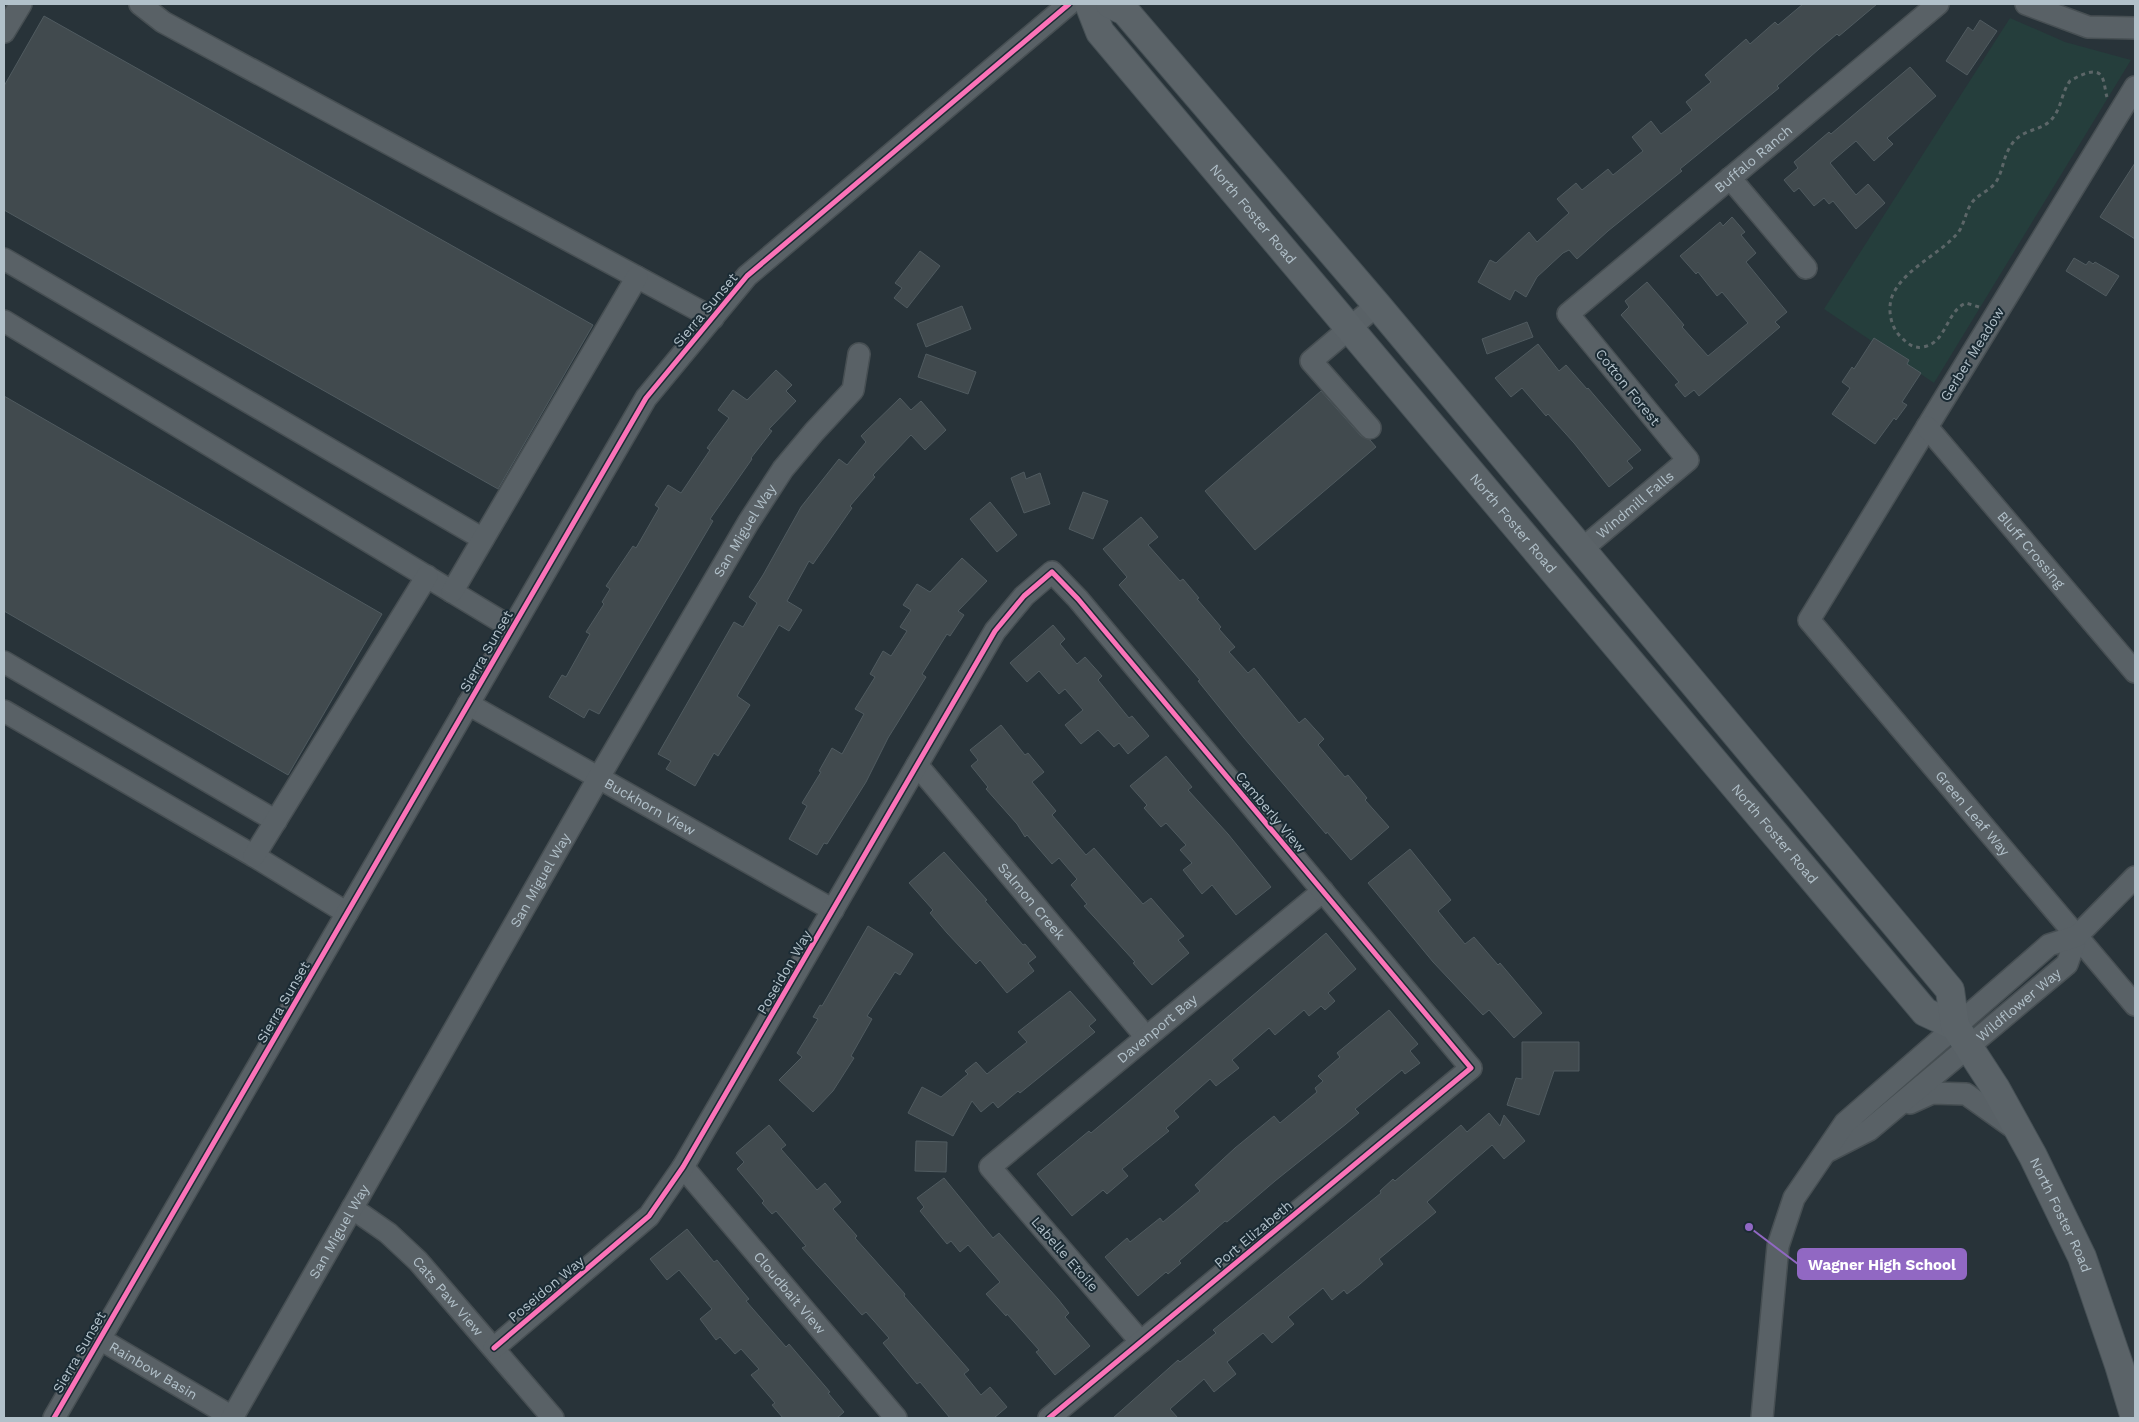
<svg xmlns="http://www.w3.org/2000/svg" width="2139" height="1422" viewBox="0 0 2139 1422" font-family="'Work Sans',sans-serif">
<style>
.green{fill:#253e3c}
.building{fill:#414a4e;stroke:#505b60}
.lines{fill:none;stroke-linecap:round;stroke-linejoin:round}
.minor-casing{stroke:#474f53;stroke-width:24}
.major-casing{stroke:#465055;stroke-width:30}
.path{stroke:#5c6668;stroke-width:3;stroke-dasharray:4 4;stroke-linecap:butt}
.minor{stroke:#596166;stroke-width:21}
.major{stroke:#5b6368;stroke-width:28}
.cycleway-casing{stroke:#1b2b34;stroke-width:8}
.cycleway{stroke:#fb73b8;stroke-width:5}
.labels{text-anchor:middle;stroke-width:4;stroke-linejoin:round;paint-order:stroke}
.street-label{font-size:14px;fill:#b2c1ca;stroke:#1b2b34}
.leader{fill:none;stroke:#9168c3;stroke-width:2}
.callout-dot{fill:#9168c3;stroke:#1b2b34;stroke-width:2}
.callout{fill:#9168c3;stroke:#9168c3;stroke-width:2}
.callout-label{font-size:15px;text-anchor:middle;font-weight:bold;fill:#fff}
</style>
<rect width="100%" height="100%" fill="#283339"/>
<!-- green -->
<polygon class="green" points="2010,18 2065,42 2131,60 1934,383 1824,309"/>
<!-- building -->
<g class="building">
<polygon points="1803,4 1877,4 1839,36 1837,34 1819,49 1777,86 1779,88 1680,169 1682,171 1608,231 1577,259 1569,250 1563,253 1537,277 1526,297 1515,290 1510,300 1478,282 1490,260 1496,263 1529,232 1537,242 1569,213 1557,199 1576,183 1582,190 1608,169 1613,175 1643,151 1632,137 1651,121 1661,134 1692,110 1686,102 1711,82 1705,75 1746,39 1750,44 1775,22 1778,25"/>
<polygon points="44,16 593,325 498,489 4,210 4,86"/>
<polygon points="1980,20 1997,31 1967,75 1946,61 1968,27 1973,31"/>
<polygon points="1910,67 1936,96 1887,138 1893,144 1874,161 1856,141 1830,163 1856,195 1868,184 1885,203 1856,229 1833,201 1829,204 1824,198 1814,206 1799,188 1794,192 1784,180 1798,168 1794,162 1829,132 1831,134"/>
<polygon points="2135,163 2135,239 2100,217"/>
<polygon points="1732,217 1745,232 1741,235 1756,253 1746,262 1787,312 1775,322 1780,327 1699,396 1694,390 1685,397 1675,385 1679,382 1621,315 1629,307 1625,301 1647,282 1668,306 1684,325 1682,327 1708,356 1748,323 1722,292 1717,296 1698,272 1696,274 1680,256 1720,222 1723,226"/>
<polygon points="920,251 940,266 907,308 894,298 902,288 895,283"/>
<polygon points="2074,258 2086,265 2089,261 2093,264 2095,262 2119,276 2106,296 2066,271"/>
<polygon points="962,306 971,329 926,347 917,324"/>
<polygon points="1527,322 1533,337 1487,354 1482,339"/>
<polygon points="1874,338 1909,360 1907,364 1921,373 1902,402 1907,405 1896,420 1894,418 1875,444 1832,414 1850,388 1842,382 1852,367 1854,369"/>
<polygon points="1538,344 1559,371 1566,365 1587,389 1588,388 1641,450 1627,461 1633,468 1609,487 1574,443 1548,414 1546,416 1522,388 1511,397 1495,378"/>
<polygon points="926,354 976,372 968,394 918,377"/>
<polygon points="776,370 792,385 786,391 796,401 769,429 772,431 751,458 752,459 710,519 713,521 599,714 589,709 584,718 549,697 562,675 566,677 590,634 586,632 604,604 602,602 610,589 606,586 633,546 636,548 659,508 655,505 668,485 681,493 710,450 707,448 729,418 718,410 733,390 747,400"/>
<polygon points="1321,391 1361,436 1370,440 1376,447 1255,550 1205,491"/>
<polygon points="4,396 382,614 288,775 4,611"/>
<polygon points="900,398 911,410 921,401 946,430 925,450 911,435 873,475 875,477 850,506 852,508 813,564 809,561 787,601 802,610 789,631 779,625 756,664 737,696 750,705 718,756 714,753 695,786 666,769 671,761 658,754 734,622 743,627 757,603 749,597 763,575 801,507 839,459 847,465 866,442 861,436"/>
<polygon points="1024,472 1026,479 1040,473 1050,504 1024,513 1011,478"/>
<polygon points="1083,492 1108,501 1093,539 1069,529"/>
<polygon points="990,502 1017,535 997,552 970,519"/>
<polygon points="1141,517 1158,537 1148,545 1180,581 1183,579 1199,598 1197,599 1221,627 1219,629 1235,647 1229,652 1248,673 1254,668 1299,723 1305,718 1324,739 1318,745 1345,777 1348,775 1367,798 1365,800 1389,827 1351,860 1327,832 1326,834 1244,738 1198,681 1200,680 1119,585 1127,577 1103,549"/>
<polygon points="962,558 987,581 958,611 964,615 950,636 947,634 922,674 926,677 888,738 866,782 839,825 827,844 824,843 817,855 789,839 807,806 802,803 821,772 819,771 832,748 842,754 864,714 855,709 875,677 870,674 883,651 891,656 907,631 900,627 911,610 903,605 917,584 930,592"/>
<polygon points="1053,625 1065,639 1060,644 1077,664 1085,657 1102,676 1098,680 1129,718 1132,716 1149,736 1128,754 1119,743 1114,747 1098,730 1081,744 1065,725 1083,710 1065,689 1059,694 1039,671 1027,682 1010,663"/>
<polygon points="1001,725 1025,755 1028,753 1044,772 1032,782 1056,811 1052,815 1086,855 1094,848 1143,904 1151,898 1184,936 1178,940 1189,953 1152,985 1133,963 1135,962 1084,906 1087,904 1071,885 1077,879 1059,858 1052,864 1027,835 1025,837 1017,824 986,789 988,787 971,766 978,760 970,750"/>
<polygon points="1166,756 1192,787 1188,790 1228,834 1271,887 1236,915 1212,885 1202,894 1183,870 1192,863 1180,850 1186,845 1166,823 1161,827 1144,808 1147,805 1130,786"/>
<polygon points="1410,849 1451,900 1438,911 1465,944 1474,937 1498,965 1500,963 1542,1013 1514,1038 1489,1010 1483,1015 1433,962 1368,883"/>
<polygon points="944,852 978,890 987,900 985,901 1023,945 1025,944 1036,957 1028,963 1034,971 1007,993 980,960 976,964 947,933 930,913 933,910 909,883"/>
<polygon points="868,926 913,954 900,975 895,972 867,1016 872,1019 851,1056 854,1058 833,1091 813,1112 779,1080 802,1057 797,1053 818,1019 813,1017 820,1005 822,1006"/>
<polygon points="1326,933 1356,969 1328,993 1335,1001 1325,1010 1321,1006 1309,1016 1304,1010 1275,1035 1269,1028 1232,1060 1239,1068 1216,1086 1210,1079 1174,1111 1179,1117 1166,1128 1169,1131 1122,1169 1128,1176 1107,1194 1103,1190 1072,1216 1037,1174 1089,1131 1091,1133 1128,1102"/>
<polygon points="1070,991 1096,1020 1089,1026 1095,1032 1020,1093 1018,1091 998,1108 993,1102 981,1112 972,1101 953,1136 908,1113 922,1087 941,1097 968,1074 965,1071 976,1062 987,1074 1027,1042 1018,1032"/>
<polygon points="1389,1010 1418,1044 1410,1051 1420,1063 1405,1074 1402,1070 1355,1109 1359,1113 1346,1124 1275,1181 1227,1222 1225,1221 1179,1261 1181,1263 1168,1274 1166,1272 1138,1296 1105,1257 1127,1238 1130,1242 1160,1218 1163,1222 1200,1191 1195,1185 1235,1148 1274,1116 1280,1123 1317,1092 1315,1088 1323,1081 1318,1076 1340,1057 1337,1053"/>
<polygon points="1522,1042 1579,1042 1579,1071 1554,1071 1539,1115 1507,1105 1516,1078 1522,1079"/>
<polygon points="1489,1113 1500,1126 1504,1115 1525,1141 1504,1159 1492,1145 1455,1177 1427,1202 1436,1212 1379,1259 1383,1264 1360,1284 1347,1294 1344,1290 1332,1300 1323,1288 1288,1317 1294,1324 1272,1343 1263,1333 1227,1362 1236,1374 1214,1392 1204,1379 1170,1409 1178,1418 1113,1418 1178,1360 1180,1362 1216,1333 1213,1330 1381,1193 1380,1191 1393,1179 1395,1181 1461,1125 1467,1132"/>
<polygon points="769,1125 786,1145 781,1149 817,1190 825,1183 841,1202 833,1209 857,1236 855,1238 905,1294 904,1296 969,1370 964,1374 981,1395 990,1387 1007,1407 994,1418 950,1418 920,1382 917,1384 883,1343 889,1338 866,1312 862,1315 802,1248 806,1246 776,1211 772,1214 762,1203 764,1201 737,1169 744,1162 736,1153"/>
<polygon points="916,1141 947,1142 946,1172 915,1171"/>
<polygon points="944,1178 993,1238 999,1233 1058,1299 1069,1313 1065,1317 1090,1346 1055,1375 1036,1352 1039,1350 1007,1314 1006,1316 986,1294 1000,1282 968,1245 960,1252 951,1241 947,1244 920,1211 924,1207 917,1198"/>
<polygon points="687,1229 714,1262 717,1260 743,1292 749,1299 746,1301 786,1347 789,1344 830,1392 828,1393 844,1412 837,1418 783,1418 772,1405 775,1403 751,1375 759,1369 741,1349 735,1354 720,1337 716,1340 700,1319 712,1309 679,1270 667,1280 650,1259"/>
</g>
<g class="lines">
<defs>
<g id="minor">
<polyline points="140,4 163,22 713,318"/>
<polyline points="2026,4 2088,27 2135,28"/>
<polyline points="4,32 21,4"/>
<path id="s1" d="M2135,87L1809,620L2135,1005"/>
<polyline points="1730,178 1806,268"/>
<polyline points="4,259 483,539"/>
<polyline points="4,321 512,628"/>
<path id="s2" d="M1927,427L2135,672"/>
<polyline points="1370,428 1311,361 1377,305"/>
<path id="s3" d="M1582,549L1688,460L1568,314L1938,4"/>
<polyline points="452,592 637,277"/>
<polyline points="4,662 276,821"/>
<path id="s4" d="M468,704L833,910"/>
<polyline points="4,711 254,856 347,913"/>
<path id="s5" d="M917,765L1146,1037"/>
<polyline points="254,856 427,576"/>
<polyline points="1910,1103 1932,1093 1966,1094 2018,1131"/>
<path id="s6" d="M1828,1151L1869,1130L2067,964L2077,936"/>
<path id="s7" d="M683,1167L896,1418"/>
<path id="s8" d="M352,1208L388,1233L418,1261L553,1418"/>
<path id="s9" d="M100,1339L234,1418"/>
<path id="s10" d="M1141,1342L990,1167L1323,891"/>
<polyline points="494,1348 649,1216 683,1167 995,631 1024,596 1052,572 1078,599 1471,1068 1049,1418"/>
<polyline points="54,1418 646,398 747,276 1069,4"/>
<path id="s11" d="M232,1418L599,777L748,523L783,469L814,432L853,390L859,354"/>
<polyline points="1762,1418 1778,1246 1794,1198 1845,1123 2049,945 2077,936 2135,877"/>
</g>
<g id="major">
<path id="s12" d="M1089,4L1100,32L1925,1012L1955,1026"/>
<path id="s13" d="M1110,4L1125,11L1377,305L1950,990L1955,1026L1996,1089L2033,1156L2082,1257L2119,1365L2135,1418"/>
</g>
</defs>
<!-- minor casing -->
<use href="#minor" class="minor-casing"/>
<!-- major casing -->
<use href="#major" class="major-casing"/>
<!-- path -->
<path class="path" d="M1979,307L1966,303C1946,311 1947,343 1923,347C1913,349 1907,343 1900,336C1890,326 1887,307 1893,294C1906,268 1938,255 1956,235C1964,227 1965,213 1971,204C1977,194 1990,191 1996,182C2003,171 2003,158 2010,147C2021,128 2039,132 2050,121C2062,109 2061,93 2070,81C2078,76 2097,66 2102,77C2105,83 2105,91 2107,97"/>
<!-- minor -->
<use href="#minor" class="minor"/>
<!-- major -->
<use href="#major" class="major"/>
<defs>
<g id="cycleway">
<polyline points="494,1348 649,1216 683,1167 995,631 1024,596 1052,572 1078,599 1471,1068 1049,1418"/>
<polyline points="54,1418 646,398 747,276 1069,4"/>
</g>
</defs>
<!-- cycleway casing -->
<use href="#cycleway" class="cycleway-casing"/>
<!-- cycleway -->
<use href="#cycleway" class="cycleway"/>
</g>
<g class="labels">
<!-- street labels -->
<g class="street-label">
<text dy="5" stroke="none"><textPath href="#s3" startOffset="569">Buffalo Ranch</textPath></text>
<text dy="5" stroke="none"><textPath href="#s12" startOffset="268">North Foster Road</textPath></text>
<text transform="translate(705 310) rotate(-50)" y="5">Sierra Sunset</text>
<text transform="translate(1972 354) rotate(-58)" y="5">Gerber Meadow</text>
<text transform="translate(1628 387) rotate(51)" y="5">Cotton Forest</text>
<text dy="5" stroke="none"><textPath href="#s3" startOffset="69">Windmill Falls</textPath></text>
<text dy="5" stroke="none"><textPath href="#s12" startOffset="672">North Foster Road</textPath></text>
<text dy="5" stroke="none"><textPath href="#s11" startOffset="1025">San Miguel Way</textPath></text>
<text dy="5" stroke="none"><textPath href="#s2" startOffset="161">Bluff Crossing</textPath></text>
<text transform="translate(486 651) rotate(-60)" y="5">Sierra Sunset</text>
<text dy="5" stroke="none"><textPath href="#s4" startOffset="209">Buckhorn View</textPath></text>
<text transform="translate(1271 812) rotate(50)" y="5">Camberly View</text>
<text dy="5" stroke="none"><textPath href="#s1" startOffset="878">Green Leaf Way</textPath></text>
<text dy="5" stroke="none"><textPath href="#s12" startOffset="1078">North Foster Road</textPath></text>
<text dy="5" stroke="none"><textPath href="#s11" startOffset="620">San Miguel Way</textPath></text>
<text dy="5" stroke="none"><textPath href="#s5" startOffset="178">Salmon Creek</textPath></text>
<text transform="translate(784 972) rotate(-60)" y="5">Poseidon Way</text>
<text transform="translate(283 1002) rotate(-60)" y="5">Sierra Sunset</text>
<text dy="5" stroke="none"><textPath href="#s6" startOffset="241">Wildflower Way</textPath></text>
<text dy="5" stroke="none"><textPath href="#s10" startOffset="448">Davenport Bay</textPath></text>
<text dy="5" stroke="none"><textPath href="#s13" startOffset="1550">North Foster Road</textPath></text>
<text dy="5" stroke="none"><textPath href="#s11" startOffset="215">San Miguel Way</textPath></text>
<text transform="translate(1253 1234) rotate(-40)" y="5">Port Elizabeth</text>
<text transform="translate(1065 1254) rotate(49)" y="5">Labelle Etoile</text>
<text transform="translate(546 1289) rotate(-40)" y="5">Poseidon Way</text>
<text dy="5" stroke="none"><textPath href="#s7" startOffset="165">Cloudbait View</textPath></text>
<text dy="5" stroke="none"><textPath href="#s8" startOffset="131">Cats Paw View</textPath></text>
<text transform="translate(79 1352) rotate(-60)" y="5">Sierra Sunset</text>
<text dy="5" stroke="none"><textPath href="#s9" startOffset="62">Rainbow Basin</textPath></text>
</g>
</g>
<!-- callouts -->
<path class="leader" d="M1749 1227L1798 1264"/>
<circle class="callout-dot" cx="1749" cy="1227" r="5"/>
<rect class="callout" x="1798" y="1249" width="168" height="30" rx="5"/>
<g class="callout-label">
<text x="1882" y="1270">Wagner High School</text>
</g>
<!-- border -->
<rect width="2139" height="1422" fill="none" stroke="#b2c1ca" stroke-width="10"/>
</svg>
